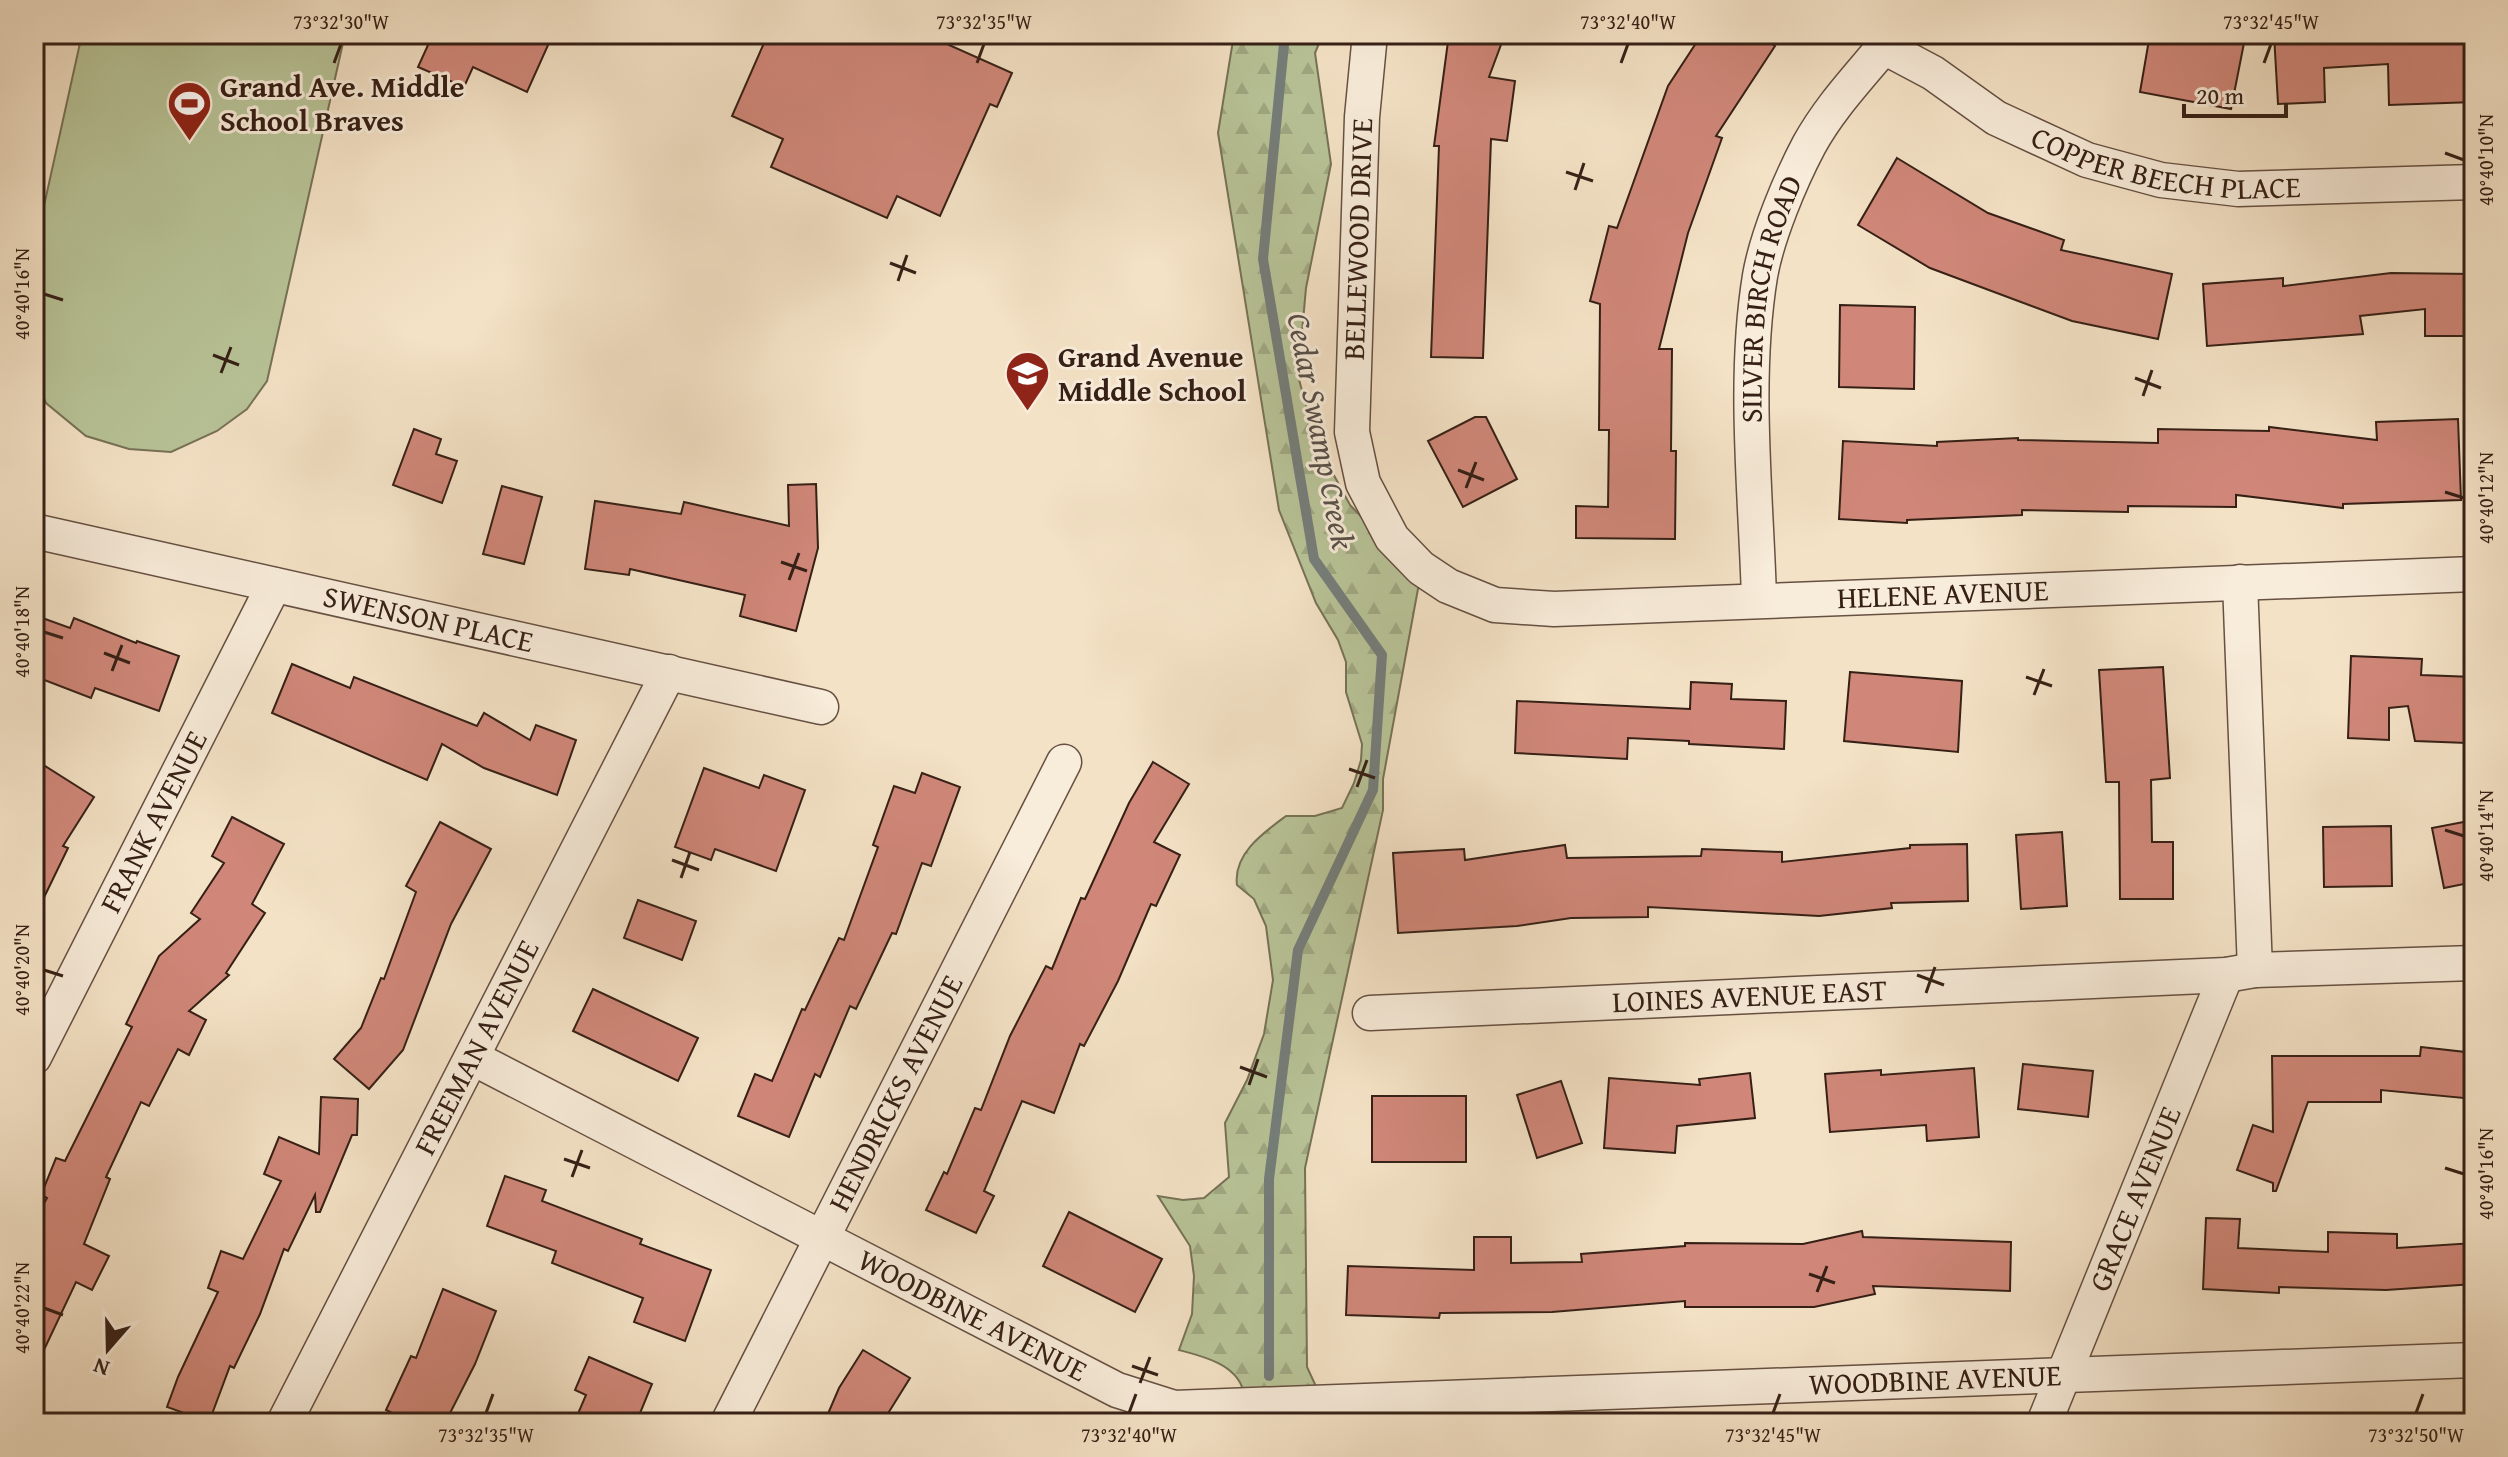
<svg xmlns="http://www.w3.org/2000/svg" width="2508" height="1457" viewBox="0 0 2508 1457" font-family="'Gentium Book Plus',serif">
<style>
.forest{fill:url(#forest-firs);stroke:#777257;stroke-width:2}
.pitch{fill:#b8c498;stroke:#777257;stroke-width:2}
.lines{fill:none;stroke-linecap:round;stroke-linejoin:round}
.stream{stroke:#757e7b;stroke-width:10}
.building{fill:#d08779;stroke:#362016;stroke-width:2}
.minor-casing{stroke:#665042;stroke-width:37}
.minor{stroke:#f8ecda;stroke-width:34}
.ticks{fill:none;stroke:#362016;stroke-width:3}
.labels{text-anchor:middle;stroke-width:6;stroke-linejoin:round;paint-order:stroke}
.poi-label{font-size:30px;font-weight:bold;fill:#362016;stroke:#f8ecda;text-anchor:start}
.street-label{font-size:30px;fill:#362016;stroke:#f8ecda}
.water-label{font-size:32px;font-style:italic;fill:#564f48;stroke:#f8ecda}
.neatline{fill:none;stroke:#362016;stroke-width:3}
.ticks-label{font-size:20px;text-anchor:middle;fill:#362016}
</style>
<defs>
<pattern id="forest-firs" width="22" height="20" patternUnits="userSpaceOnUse" patternTransform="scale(2)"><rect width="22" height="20" fill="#b8c498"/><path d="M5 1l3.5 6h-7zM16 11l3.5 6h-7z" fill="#9fa882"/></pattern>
</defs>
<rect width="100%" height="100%" fill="#f4e2c6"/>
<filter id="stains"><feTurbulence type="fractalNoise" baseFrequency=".0025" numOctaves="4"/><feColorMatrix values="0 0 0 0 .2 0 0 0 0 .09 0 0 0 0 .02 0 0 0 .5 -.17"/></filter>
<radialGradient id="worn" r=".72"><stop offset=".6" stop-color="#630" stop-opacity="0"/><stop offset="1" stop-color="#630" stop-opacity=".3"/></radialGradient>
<!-- forest -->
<path class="forest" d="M1234,34H1323L1315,53L1331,164L1306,288L1298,376L1317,444L1350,505L1420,578L1383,779V810L1305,1168L1307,1367L1333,1423H1247C1246,1413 1246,1400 1243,1390C1236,1364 1202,1356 1179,1350L1192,1314L1194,1276L1190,1246L1158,1196L1183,1200L1204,1198L1229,1177L1225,1123L1247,1080L1264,1034L1273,980L1266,926L1254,899L1237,885C1233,854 1263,833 1286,816H1315L1342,808L1354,783L1361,760L1362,744L1346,692V662L1338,640L1316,603L1279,510L1218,133Z"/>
<!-- pitch -->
<polygon class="pitch" points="82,34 345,34 267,381 247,409 217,431 171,452 129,449 86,436 46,403 34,377 34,251"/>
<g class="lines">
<!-- stream -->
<polyline class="stream" points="1269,1376 1269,1179 1298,950 1373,790 1382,655 1314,559 1263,259 1285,34"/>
</g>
<!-- building -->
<g class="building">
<polygon points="433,34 553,34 527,92 473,67 464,87 418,67"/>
<polygon points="768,34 954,34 949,45 1012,73 997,107 990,104 940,216 897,196 887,218 771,167 783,139 732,116"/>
<polygon points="1449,34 1505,34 1489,77 1515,81 1507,141 1491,139 1483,358 1431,357 1439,146 1434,146"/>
<polygon points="1702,34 1757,34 1775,46 1716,136 1722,138 1688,233 1659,349 1672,349 1671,451 1676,451 1675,539 1576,538 1576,506 1608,507 1609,430 1599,430 1600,304 1590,301 1609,226 1617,228 1668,86"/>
<polygon points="2150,34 2197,34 2244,43 2231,109 2140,92"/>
<polygon points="2274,34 2474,34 2474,102 2389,105 2388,64 2324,68 2325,102 2278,104"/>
<polygon points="1897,158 1988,213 2064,240 2061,250 2172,274 2158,339 2072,321 1930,268 1858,225"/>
<polygon points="2391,273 2474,274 2474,336 2425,336 2425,309 2360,316 2363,334 2207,346 2203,284 2283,278 2283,286"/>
<polygon points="1840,305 1915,307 1914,389 1839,387"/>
<polygon points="1475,417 1486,417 1517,479 1463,507 1428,441"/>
<polygon points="2458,419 2461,500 2343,504 2343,508 2236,495 2236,507 2128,506 2128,512 2022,510 2022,515 1907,520 1907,523 1839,519 1843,441 1937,446 1937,442 2018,438 2018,440 2158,443 2158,429 2269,431 2269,427 2377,440 2376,422"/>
<polygon points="414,429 441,439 436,454 457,461 442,503 393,485"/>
<polygon points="816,484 818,548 796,631 740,616 745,595 630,569 629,575 585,569 595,501 681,514 684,502 789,526 788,485"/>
<polygon points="502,486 542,497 524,564 483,554"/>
<polygon points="34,615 70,628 74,618 136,643 137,641 179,656 159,711 95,688 91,698 34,676"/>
<polygon points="2351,656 2422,659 2421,675 2474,677 2474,714 2468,714 2467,743 2415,741 2408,706 2389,708 2389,740 2348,738"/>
<polygon points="292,664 350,688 354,677 477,726 484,713 530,740 536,725 576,740 557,795 484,768 442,744 427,780 272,713"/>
<polygon points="2163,667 2170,778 2151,780 2152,842 2173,842 2173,899 2120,899 2119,782 2106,782 2099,670"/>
<polygon points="1850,672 1962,681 1958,752 1844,741"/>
<polygon points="1691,682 1732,684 1731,699 1786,701 1784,749 1689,744 1689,741 1628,738 1627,759 1515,753 1517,701 1690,709"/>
<polygon points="34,759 94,797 63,846 68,848 34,918"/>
<polygon points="1153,762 1189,784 1154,842 1180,855 1156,906 1151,904 1118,981 1084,1046 1080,1044 1054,1113 1022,1101 984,1191 994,1196 976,1233 926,1210 944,1172 947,1174 975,1108 981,1110 1010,1036 1046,966 1052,969 1081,898 1085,899 1129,803"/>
<polygon points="704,768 759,788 764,775 805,790 776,871 715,849 711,860 675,847"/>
<polygon points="922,773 960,787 931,866 922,863 896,934 892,933 856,1009 850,1006 820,1077 815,1074 789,1137 738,1116 755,1074 772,1081 802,1009 805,1010 839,938 844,940 878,847 873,845 894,786 915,793"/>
<polygon points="232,817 284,844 252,904 265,913 226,973 229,975 189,1011 206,1020 189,1055 178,1049 149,1106 141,1102 106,1177 110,1179 84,1244 109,1256 92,1290 76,1282 34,1371 34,1222 47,1198 41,1195 56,1158 65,1161 132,1027 126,1024 159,956 200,919 191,913 224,863 212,856"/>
<polygon points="2474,820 2474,882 2444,888 2432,828"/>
<polygon points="440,822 491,849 451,924 403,1050 369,1089 334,1059 361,1028 381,978 384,979 416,892 406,886"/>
<polygon points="2391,826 2392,886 2324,887 2323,827"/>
<polygon points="2062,832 2067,906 2021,909 2016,835"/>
<polygon points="1967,844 1968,901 1891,903 1892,908 1819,916 1648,907 1648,917 1571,918 1517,926 1398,933 1393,853 1464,849 1465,860 1565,845 1567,858 1701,856 1702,849 1782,852 1782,862 1910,848 1910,845"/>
<polygon points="638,900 696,921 682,960 624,938"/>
<polygon points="593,989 698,1038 678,1081 573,1031"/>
<polygon points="2421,1047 2474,1053 2474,1099 2381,1090 2381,1102 2308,1102 2276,1191 2273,1191 2273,1183 2237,1170 2253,1125 2273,1132 2272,1056 2420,1056"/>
<polygon points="2023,1064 2093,1071 2088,1117 2018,1109"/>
<polygon points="1974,1068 1979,1137 1927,1141 1926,1125 1830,1132 1825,1074 1881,1070 1881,1075"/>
<polygon points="1750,1073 1755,1118 1677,1126 1675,1153 1604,1148 1609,1078 1700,1085 1699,1079"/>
<polygon points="1561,1081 1582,1143 1537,1158 1517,1095"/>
<rect x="1372" y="1096" width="94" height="66"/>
<polygon points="321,1097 358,1099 357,1135 352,1135 320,1212 316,1212 315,1195 288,1251 284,1249 260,1314 234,1368 230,1366 209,1422 167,1407 178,1377 218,1292 208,1288 221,1251 243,1259 281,1181 264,1174 279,1137 319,1154"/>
<polygon points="505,1176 546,1190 542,1201 642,1239 640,1244 711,1270 685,1341 634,1322 643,1298 552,1263 556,1251 487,1226"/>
<polygon points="1069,1212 1162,1259 1135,1312 1043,1266"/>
<polygon points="2206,1218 2240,1219 2238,1248 2328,1252 2328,1232 2397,1234 2397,1248 2474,1243 2474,1284 2386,1290 2279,1287 2279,1293 2203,1289"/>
<polygon points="1862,1231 1863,1237 2011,1242 2010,1291 1873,1286 1875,1294 1814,1307 1685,1307 1685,1301 1552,1312 1440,1313 1439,1318 1346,1315 1348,1266 1474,1270 1474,1237 1511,1237 1511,1263 1582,1262 1581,1254 1685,1246 1685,1243 1803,1244"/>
<polygon points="443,1289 496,1311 475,1364 445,1423 414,1423 386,1410 411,1356 416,1358"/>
<polygon points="863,1350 910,1378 882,1423 824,1423 839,1388"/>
<polygon points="589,1357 652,1384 636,1423 574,1423 586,1395 575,1390"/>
</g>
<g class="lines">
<defs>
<g id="minor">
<path id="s1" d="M1370,34L1362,117L1352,432L1363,483L1392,538L1421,568L1448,586L1495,605L1554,609L2474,574"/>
<path id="s2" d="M1884,47L1933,73L1996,118L2087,160L2161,180L2238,189L2474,182"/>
<path id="s3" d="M34,531L821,707"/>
<polyline points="2240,582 2255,970"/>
<path id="s4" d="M1759,599C1756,495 1743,380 1760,276C1767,236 1790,181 1809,145C1832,103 1865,71 1894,34"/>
<path id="s5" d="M1370,1013L2226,975L2255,970L2474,963"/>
<path id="s6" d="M34,1057L274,585"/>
<path id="s7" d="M473,1058L1117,1390L1174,1408L2474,1360"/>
<path id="s8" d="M284,1423L669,672"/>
<path id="s9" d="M728,1423L1064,762"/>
<path id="s10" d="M2044,1423L2226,975"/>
</g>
</defs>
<!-- minor casing -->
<use href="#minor" class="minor-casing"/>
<!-- minor -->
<use href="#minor" class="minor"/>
</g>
<!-- ticks -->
<path class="ticks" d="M334,63L341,44M977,63L984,44M1621,63L1628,44M2264,63L2271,44M2445,153L2464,160M1566,172L1593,181M1575,190L1584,163M890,263L916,273M898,281L907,255M44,294L63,300M213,355L239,365M221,373L231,347M2135,378L2161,388M2143,396L2152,370M1458,470L1484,480M1466,488L1476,462M2445,492L2464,498M781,562L807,571M789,580L799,553M44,632L63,638M104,653L130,663M112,671L122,645M2026,677L2052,686M2034,695L2044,669M1349,769L1375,778M1357,787L1367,760M2445,830L2464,836M672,860L699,870M681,878L690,852M44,970L63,976M1917,975L1944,985M1926,993L1935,967M1240,1067L1267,1077M1249,1085L1258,1059M564,1159L590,1168M2445,1168L2464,1174M572,1177L582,1150M1809,1274L1835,1283M1817,1292L1827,1266M44,1308L63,1315M1132,1366L1158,1375M1140,1383L1150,1357M486,1413L493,1394M1129,1413L1136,1394M1773,1413L1780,1394M2416,1413L2423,1394"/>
<!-- icons -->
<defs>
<symbol id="stadium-pin" viewBox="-11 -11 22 30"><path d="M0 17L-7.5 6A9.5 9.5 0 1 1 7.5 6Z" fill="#8f2418" stroke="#f8ecda"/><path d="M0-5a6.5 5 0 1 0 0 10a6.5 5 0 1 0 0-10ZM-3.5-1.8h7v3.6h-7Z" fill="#fff"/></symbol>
<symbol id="school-pin" viewBox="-11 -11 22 30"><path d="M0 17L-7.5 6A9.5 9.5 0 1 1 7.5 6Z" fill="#8f2418" stroke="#f8ecda"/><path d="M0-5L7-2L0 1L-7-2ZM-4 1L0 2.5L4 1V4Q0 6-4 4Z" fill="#fff"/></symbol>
</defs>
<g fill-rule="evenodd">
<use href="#stadium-pin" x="164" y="78" width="51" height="69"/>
<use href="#school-pin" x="1002" y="348" width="51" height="69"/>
</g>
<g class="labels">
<!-- poi labels -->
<g class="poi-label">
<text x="220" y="97">Grand Ave. Middle<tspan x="220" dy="34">School Braves</tspan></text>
<text x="1058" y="367">Grand Avenue<tspan x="1058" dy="34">Middle School</tspan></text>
</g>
<!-- street labels -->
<g class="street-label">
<text dy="10" stroke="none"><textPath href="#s2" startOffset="312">COPPER BEECH PLACE</textPath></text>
<text transform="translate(1358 239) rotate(-88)" y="10">BELLEWOOD DRIVE</text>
<text dy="10" stroke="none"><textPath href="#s4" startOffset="302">SILVER BIRCH ROAD</textPath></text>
<text dy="10" stroke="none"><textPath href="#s1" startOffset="1086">HELENE AVENUE</textPath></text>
<text dy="10" stroke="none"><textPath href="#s3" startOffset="404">SWENSON PLACE</textPath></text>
<text dy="10" stroke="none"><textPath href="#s6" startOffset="264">FRANK AVENUE</textPath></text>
<text dy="10" stroke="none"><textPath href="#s5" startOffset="380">LOINES AVENUE EAST</textPath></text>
<text dy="10" stroke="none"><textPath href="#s8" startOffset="422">FREEMAN AVENUE</textPath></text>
<text dy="10" stroke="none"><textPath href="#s9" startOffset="370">HENDRICKS AVENUE</textPath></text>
<text dy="10" stroke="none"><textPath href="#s10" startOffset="242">GRACE AVENUE</textPath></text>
<text dy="10" stroke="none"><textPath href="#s7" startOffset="562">WOODBINE AVENUE</textPath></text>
<text dy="10" stroke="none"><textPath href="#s7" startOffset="1546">WOODBINE AVENUE</textPath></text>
</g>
<!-- water labels -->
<g class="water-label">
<text transform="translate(1321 431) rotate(79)" y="11">Cedar Swamp Creek</text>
</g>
</g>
<!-- margin -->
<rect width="2508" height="1457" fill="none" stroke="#f4e2c6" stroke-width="88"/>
<!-- north arrow -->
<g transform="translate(108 1349) rotate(200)" stroke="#f8ecda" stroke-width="6" paint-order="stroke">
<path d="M0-6L14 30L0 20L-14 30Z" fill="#362016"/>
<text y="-12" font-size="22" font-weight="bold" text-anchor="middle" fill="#362016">N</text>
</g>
<!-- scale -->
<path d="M2184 104v12h102v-12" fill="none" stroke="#362016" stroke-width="4"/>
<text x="2196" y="104" font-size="24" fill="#362016" stroke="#f8ecda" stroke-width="6" paint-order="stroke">20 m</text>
<rect x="44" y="44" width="2420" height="1369" class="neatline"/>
<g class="ticks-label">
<text x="341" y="29">73°32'30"W</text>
<text x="984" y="29">73°32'35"W</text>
<text x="1628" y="29">73°32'40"W</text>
<text x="2271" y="29">73°32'45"W</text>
<text transform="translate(2486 160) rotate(-90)" y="7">40°40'10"N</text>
<text transform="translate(22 294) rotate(-90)" y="7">40°40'16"N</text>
<text transform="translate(2486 498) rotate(-90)" y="7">40°40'12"N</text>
<text transform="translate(22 632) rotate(-90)" y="7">40°40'18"N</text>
<text transform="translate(2486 836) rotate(-90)" y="7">40°40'14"N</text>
<text transform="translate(22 970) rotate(-90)" y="7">40°40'20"N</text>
<text transform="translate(2486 1174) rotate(-90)" y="7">40°40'16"N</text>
<text transform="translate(22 1308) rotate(-90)" y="7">40°40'22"N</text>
<text x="486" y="1442">73°32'35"W</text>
<text x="1129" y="1442">73°32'40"W</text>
<text x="1773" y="1442">73°32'45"W</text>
<text x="2416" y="1442">73°32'50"W</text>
</g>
<rect width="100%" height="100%" filter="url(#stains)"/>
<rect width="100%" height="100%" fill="url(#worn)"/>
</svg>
